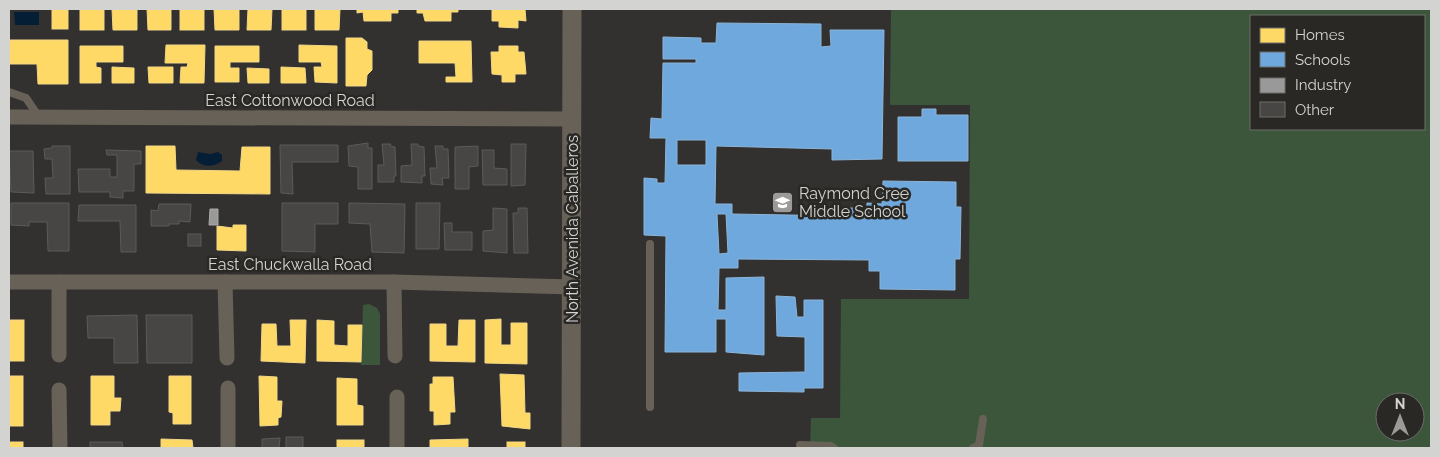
<svg xmlns="http://www.w3.org/2000/svg" width="1440" height="457" viewBox="0 0 1440 457" font-family="Raleway,sans-serif">
<style>
.green{fill:#3c563b;fill-rule:evenodd}
.water{fill:#041e36}
.homes{fill:#ffd966;stroke:#f2d786}
.schools{fill:#6fa8dc;stroke:#8db5d9;fill-rule:evenodd}
.industry{fill:#999;stroke:#aaa}
.building{fill:#474645;stroke:#5c5b5a}
.lines{fill:none;stroke-linecap:round;stroke-linejoin:round}
.service{stroke:#686157;stroke-width:8}
.minor{stroke:#686157;stroke-width:15}
.tertiary{stroke:#686157;stroke-width:19}
.labels{text-anchor:middle;stroke-width:5;stroke-linejoin:round;paint-order:stroke}
.street-label{font-size:16px;fill:#d3d3d1;stroke:#292825}
.poi-label{font-size:16px;fill:#d3d3d1;stroke:#292825;text-anchor:start}
</style>
<rect width="100%" height="100%" fill="#32312f"/>
<!-- green -->
<g class="green">
<path d="M891,9H1431V448H810L811,418H840L841,299H969L970,105H890ZM1251,16H1424V129H1251ZM1385,402H1415V432H1385Z"/>
<polygon points="369,304 377,308 380,314 380,365 361,365 363,305"/>
</g>
<!-- water -->
<g class="water">
<polygon points="14,12 39,12 39,25 15,25"/>
<path d="M198,152L210,154L218,152L222,155V161C214,167 203,168 196,160Z"/>
</g>
<!-- homes -->
<g class="homes">
<rect x="52" y="9" width="16" height="20"/>
<rect x="80" y="9" width="24" height="21"/>
<polygon points="112,9 137,9 137,30 113,30"/>
<polygon points="147,9 171,9 171,30 148,30"/>
<rect x="180" y="9" width="24" height="21"/>
<polygon points="214,9 239,9 239,30 215,30"/>
<polygon points="248,9 272,9 271,30 247,30"/>
<rect x="282" y="9" width="24" height="21"/>
<polygon points="315,9 340,9 339,30 315,30"/>
<polygon points="357,9 398,9 398,13 391,13 391,21 364,21 363,12 357,13"/>
<polygon points="417,9 458,9 458,12 451,12 451,21 425,21 423,13 417,13"/>
<polygon points="492,9 525,9 526,21 518,20 518,28 499,27 499,21 492,21"/>
<polygon points="346,38 362,38 367,42 367,49 372,51 372,70 367,75 366,86 346,86"/>
<polygon points="9,40 68,40 68,84 38,84 37,64 9,64"/>
<polygon points="419,41 471,41 472,82 446,82 446,77 456,77 455,63 419,63"/>
<polygon points="166,45 205,45 204,83 180,83 181,67 187,67 188,63 165,63"/>
<polygon points="299,45 337,46 337,83 315,82 314,67 322,67 321,62 299,62"/>
<polygon points="80,46 123,46 123,62 96,62 96,67 101,68 101,83 80,83"/>
<polygon points="215,46 259,46 259,62 230,62 230,68 239,68 239,82 215,82"/>
<polygon points="499,46 518,46 518,52 524,52 526,74 515,74 515,82 502,82 502,75 492,74 491,52 499,52"/>
<polygon points="112,67 134,68 134,83 112,83"/>
<polygon points="148,67 173,67 173,83 149,83"/>
<polygon points="281,67 305,68 306,83 281,83"/>
<polygon points="247,68 269,69 269,83 248,83"/>
<polygon points="146,146 175,146 176,170 240,171 242,147 270,147 270,194 146,193"/>
<polygon points="233,225 246,225 246,251 217,250 217,226 233,228"/>
<polygon points="501,319 501,345 511,345 511,323 527,323 527,364 485,363 485,320"/>
<rect x="9" y="320" width="15" height="41"/>
<polygon points="290,320 306,320 305,363 261,361 262,324 276,324 277,346 291,346"/>
<polygon points="317,320 334,321 334,345 348,346 348,325 362,325 361,362 317,361"/>
<polygon points="459,320 475,320 475,362 430,361 430,324 446,324 446,346 458,346"/>
<polygon points="500,374 524,375 525,413 530,413 530,429 502,426"/>
<rect x="9" y="376" width="14" height="50"/>
<polygon points="91,376 114,376 114,398 121,398 120,411 110,411 110,425 91,425"/>
<polygon points="169,376 191,376 191,424 173,424 173,413 169,412"/>
<polygon points="259,376 277,377 277,401 282,401 281,417 278,418 278,425 260,426"/>
<polygon points="433,377 453,377 455,412 450,412 450,424 434,425 434,411 430,411 430,384 433,384"/>
<polygon points="337,378 357,379 357,405 363,406 363,425 337,425"/>
<polygon points="161,439 192,440 193,448 161,448"/>
<polygon points="468,439 468,448 430,448 430,440"/>
<rect x="337" y="440" width="27" height="8"/>
<rect x="9" y="442" width="14" height="6"/>
<rect x="507" y="442" width="18" height="6"/>
</g>
<!-- schools -->
<g class="schools">
<path d="M717,23L821,24V47L831,46L830,30H884L882,159L832,160V149L716,146L715,204H732V214L847,216V208H867V203L882,204L883,181L956,182V207H961L960,259H955V290L880,289V271H869V260L738,259V268H719L718,310H726V278L764,277V355L726,352V319H716V352H665L666,236L644,235V178L657,179V183H665L666,138H650L651,118L662,119L663,63H696V59H663V37L701,38V43H716ZM677,140H706V165H677ZM717,214H726L728,253L719,254Z"/>
<polygon points="922,109 936,109 936,115 968,115 968,161 898,161 898,117 922,117"/>
<polygon points="776,296 795,297 797,317 804,317 804,300 823,300 823,388 804,388 804,392 739,391 739,373 805,372 805,337 777,336"/>
</g>
<!-- industry -->
<polygon class="industry" points="210,209 218,209 218,225 209,225"/>
<!-- building -->
<g class="building">
<polygon points="368,143 368,148 372,148 372,189 358,189 358,167 349,166 348,146"/>
<polygon points="382,144 391,144 390,146 395,147 396,176 394,176 394,182 378,182 378,165 384,165"/>
<polygon points="411,144 418,144 418,146 424,147 425,176 422,176 422,183 401,182 401,166 412,165"/>
<polygon points="511,144 526,144 525,185 511,186"/>
<polygon points="280,145 338,145 338,162 292,162 293,194 281,193"/>
<polygon points="52,146 70,146 70,194 46,194 45,178 53,178 52,159 45,159 44,149 52,148"/>
<polygon points="435,146 443,146 443,149 448,149 449,178 442,178 443,185 431,184 430,168 437,168"/>
<polygon points="478,146 478,166 469,167 469,189 455,189 455,147"/>
<polygon points="106,150 141,151 141,164 134,164 134,191 123,191 123,198 110,197 110,192 79,192 78,169 110,169 110,177 117,177 117,155 107,155"/>
<polygon points="482,150 494,150 494,168 507,169 507,185 483,185"/>
<polygon points="9,151 33,151 34,193 11,192"/>
<polygon points="11,203 69,203 69,251 48,251 47,222 29,222 29,226 11,225"/>
<polygon points="282,203 338,203 338,224 315,224 315,252 282,251"/>
<polygon points="349,203 405,204 404,253 372,252 370,224 349,223"/>
<polygon points="416,203 440,203 439,249 416,249"/>
<polygon points="159,204 191,204 190,222 179,221 179,224 169,224 169,226 151,226 151,210 158,211"/>
<polygon points="79,205 136,205 136,252 121,252 120,221 78,221"/>
<polygon points="493,208 507,209 507,253 483,251 483,231 493,230"/>
<polygon points="518,208 527,208 528,253 514,253 513,213 518,213"/>
<polygon points="444,223 452,223 452,232 472,232 472,250 445,250"/>
<rect x="188" y="234" width="13" height="12"/>
<polygon points="137,315 138,363 114,363 114,338 88,338 87,316"/>
<polygon points="146,315 192,315 192,363 147,363"/>
<rect x="286" y="437" width="17" height="11"/>
<polygon points="280,438 279,448 262,448 262,439"/>
<polygon points="90,442 122,442 123,448 90,448"/>
</g>
<g class="lines">
<!-- service -->
<g class="service">
<polyline points="9,92 26,98 39,117"/>
<polyline points="650,244 650,407"/>
<polyline points="800,445 831,446 834,448"/>
<polyline points="973,448 979,445 983,419"/>
</g>
<!-- minor -->
<g class="minor">
<polyline points="9,117 571,119"/>
<polyline points="9,282 394,282 572,287"/>
<polyline points="59,282 59,355"/>
<polyline points="225,282 227,358"/>
<polyline points="394,282 395,356"/>
<polyline points="228,388 228,448"/>
<polyline points="59,390 60,448"/>
<polyline points="397,397 397,448"/>
</g>
<!-- tertiary -->
<polyline class="tertiary" points="571,448 572,9"/>
</g>
<!-- icons -->
<defs>
<symbol id="school-square" viewBox="-11 -11 22 22"><rect x="-9" y="-9" width="18" height="18" rx="4" fill="#9b9a98" stroke="#292825"/><path d="M0-5L7-2L0 1L-7-2ZM-4 1L0 2.5L4 1V4Q0 6-4 4Z" fill="#fff"/></symbol>
</defs>
<g fill-rule="evenodd">
<use href="#school-square" x="770" y="190" width="25" height="25"/>
</g>
<g class="labels">
<!-- street labels -->
<g class="street-label">
<text x="290" y="106">East Cottonwood Road</text>
<text transform="translate(572 229) rotate(-90)" y="6">North Avenida Caballeros</text>
<text x="290" y="270">East Chuckwalla Road</text>
</g>
<!-- poi labels -->
<g class="poi-label">
<text x="799" y="199">Raymond Cree<tspan x="799" dy="18">Middle School</tspan></text>
</g>
</g>
<!-- border -->
<rect width="1440" height="457" fill="none" stroke="#d3d3d1" stroke-width="20"/>
<!-- legend -->
<rect x="1250" y="15" width="175" height="115" fill="#292825" stroke="#6d6c6a"/>
<rect x="1260" y="28" width="25" height="15" fill="#ffd966" stroke="#6d6c6a"/>
<text x="1295" y="40" font-size="15" fill="#d3d3d1">Homes</text>
<rect x="1260" y="52" width="25" height="15" fill="#6fa8dc" stroke="#6d6c6a"/>
<text x="1295" y="65" font-size="15" fill="#d3d3d1">Schools</text>
<rect x="1260" y="78" width="25" height="15" fill="#999999" stroke="#6d6c6a"/>
<text x="1295" y="90" font-size="15" fill="#d3d3d1">Industry</text>
<rect x="1260" y="102" width="25" height="15" fill="#474645" stroke="#6d6c6a"/>
<text x="1295" y="115" font-size="15" fill="#d3d3d1">Other</text>
<!-- north arrow -->
<g transform="translate(1400 417)"><circle r="24" fill="#292825" stroke="#6d6c6a"/>
<path d="M0-4L9 19L0 12L-9 19Z" fill="#9b9a98"/>
<text y="-8" font-size="14" font-weight="bold" text-anchor="middle" fill="#d3d3d1">N</text>
</g>
</svg>
